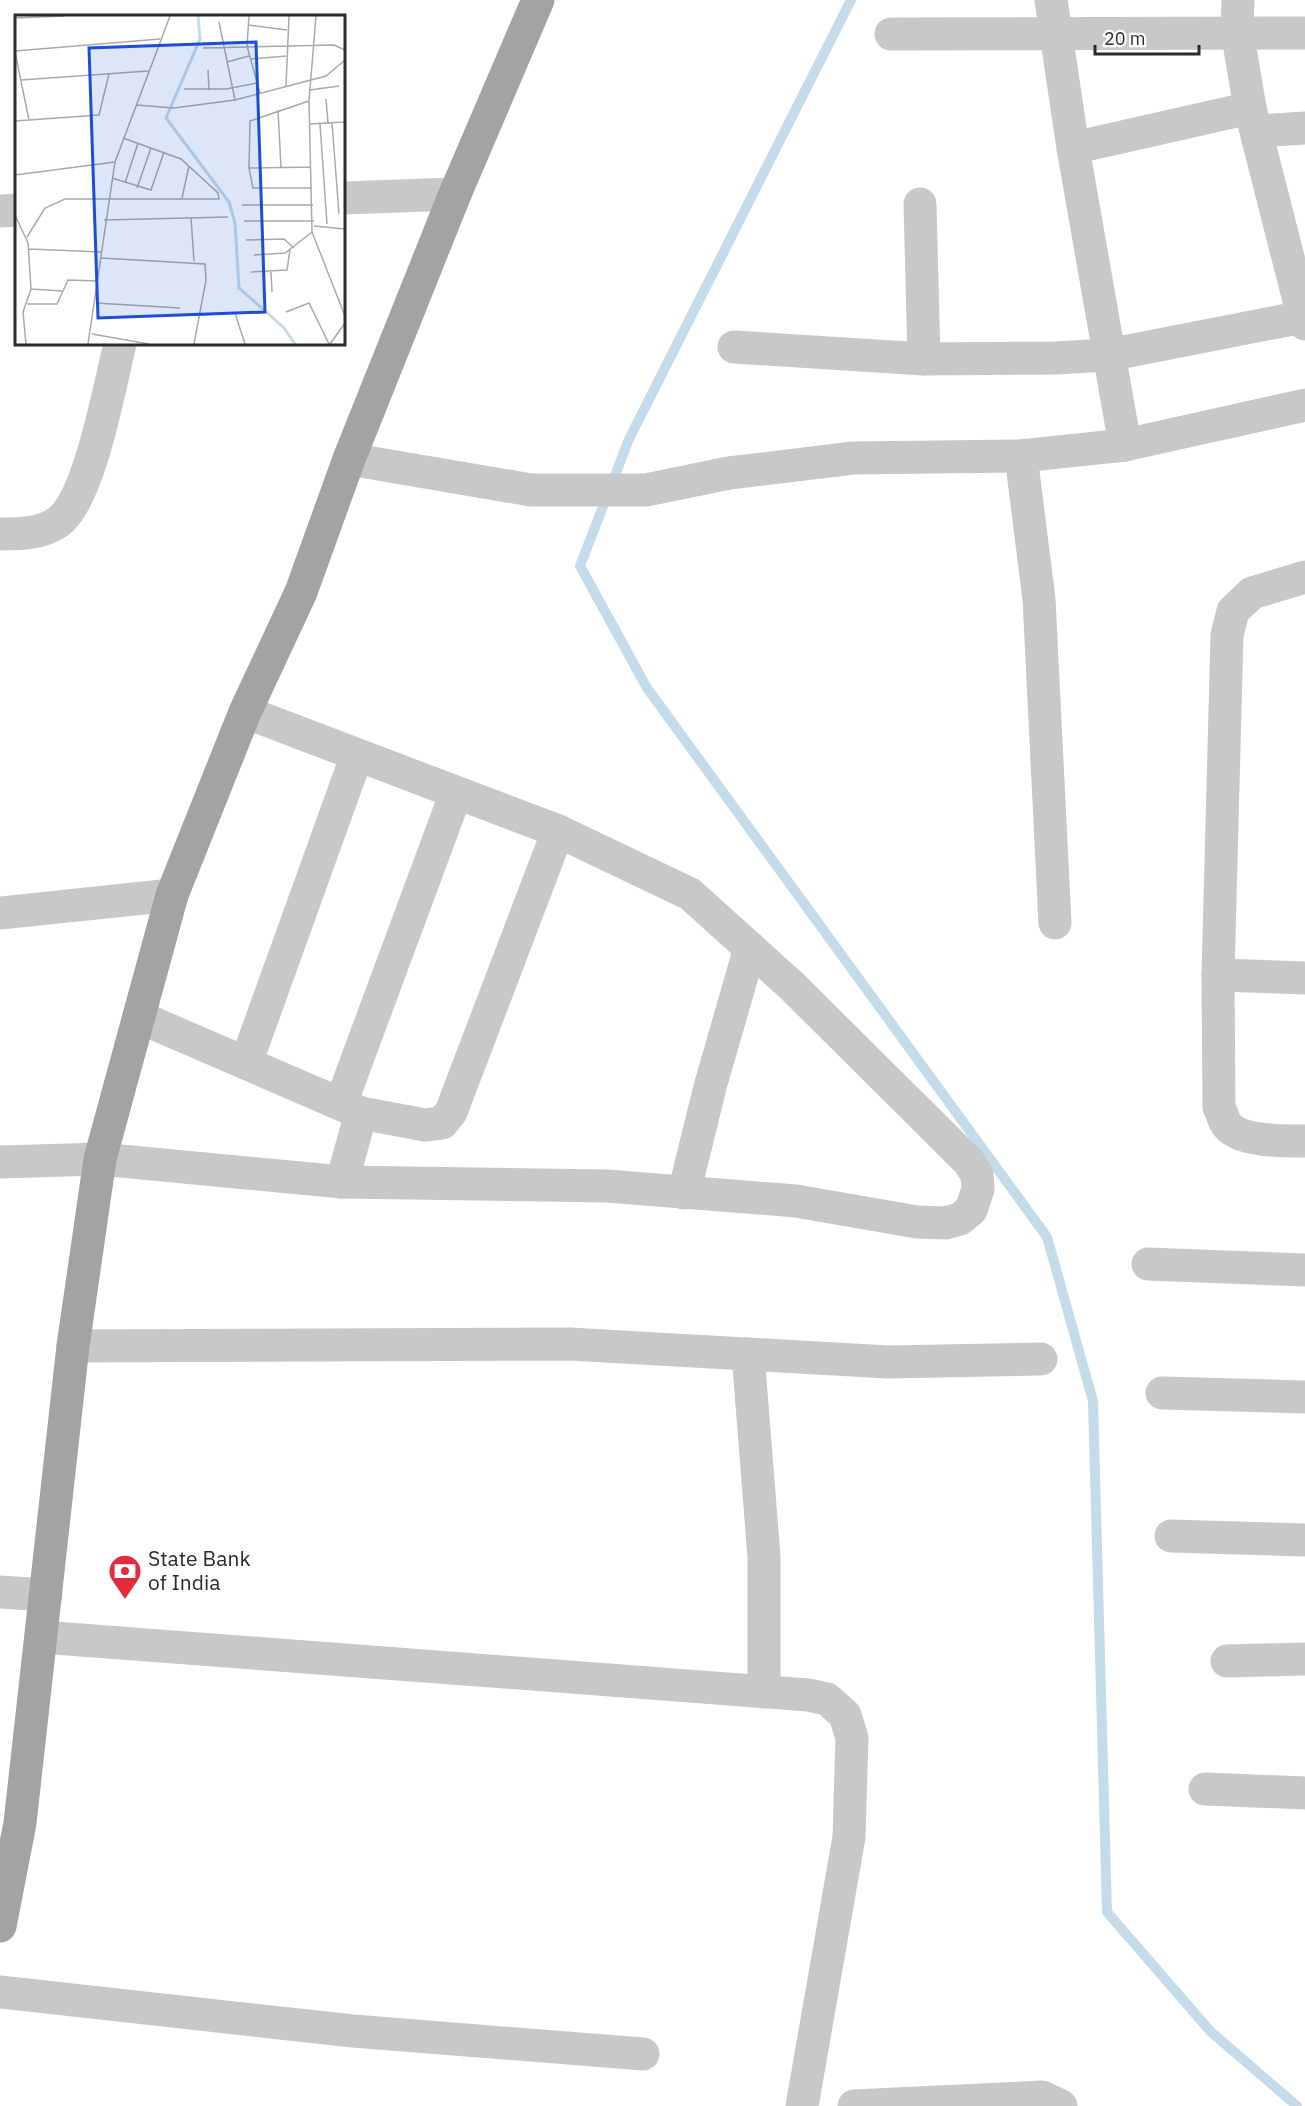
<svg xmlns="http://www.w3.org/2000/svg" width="1305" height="2106" viewBox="0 0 1305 2106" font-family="'IBM Plex Sans',sans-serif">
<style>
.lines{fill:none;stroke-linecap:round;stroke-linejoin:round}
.stream{stroke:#c4dcea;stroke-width:10}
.minor{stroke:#c8c8c8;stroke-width:33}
.major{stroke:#a3a3a3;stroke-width:33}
.labels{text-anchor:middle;stroke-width:6;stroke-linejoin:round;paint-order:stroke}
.poi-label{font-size:21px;fill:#2b2b2b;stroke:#fff;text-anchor:start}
.inset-river{fill:none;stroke:#c4dcea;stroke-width:3}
.inset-road{fill:none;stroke:#aaa;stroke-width:1.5}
.view{fill:#1d4ed8;fill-opacity:0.15;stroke:#1d4ed8;stroke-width:3}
.inset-edge{fill:none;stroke:#2b2b2b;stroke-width:3}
</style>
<rect width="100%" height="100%" fill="#fff"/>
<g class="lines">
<!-- stream -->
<polyline class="stream" points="851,0 629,439 580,566 647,688 1047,1237 1093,1401 1107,1912 1211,2032 1297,2106"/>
<!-- minor -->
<g class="minor">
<polyline points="1051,0 1073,148 1125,445"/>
<polyline points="1238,0 1237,31 1250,108 1305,324"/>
<polyline points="891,34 1305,33"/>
<polyline points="1257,131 1305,128"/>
<polyline points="1073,148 1250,108"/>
<polyline points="344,198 455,194"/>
<polyline points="920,204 924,359"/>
<polyline points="0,211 16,210"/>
<polyline points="734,347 924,359 1055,358 1108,355 1303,317"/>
<polyline points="1021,456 1039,599 1055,923"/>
<polyline points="349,459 531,490 646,490 729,473 853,458 1021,456 1125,445 1305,405"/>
<path d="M0,534C20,534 41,534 58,522C90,500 110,383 120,344"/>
<path d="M1305,577L1252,593L1233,611L1227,635L1218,975L1219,1107C1222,1112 1223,1120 1227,1125C1240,1142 1285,1141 1305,1141"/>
<polyline points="0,913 172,895"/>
<polyline points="1218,975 1305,978"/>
<polyline points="139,1017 361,1113 425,1125 442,1123 451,1112 558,831"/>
<polyline points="246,1063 357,755"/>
<polyline points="341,1103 456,793"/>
<polyline points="0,1162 100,1159 342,1182 607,1186 796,1201 917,1222 945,1223 960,1219 971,1210 978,1189 977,1175 969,1162 793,987 690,894 558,831 245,712"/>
<polyline points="342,1182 361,1113"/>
<polyline points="684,1193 710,1087 750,948"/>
<polyline points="1148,1264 1305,1270"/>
<polyline points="73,1346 569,1344 888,1362 1041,1359"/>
<polyline points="748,1354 764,1557 764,1692"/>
<polyline points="1162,1393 1305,1397"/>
<polyline points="1171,1536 1305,1540"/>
<polyline points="0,1592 46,1595"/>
<polyline points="41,1637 808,1695 827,1699 845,1715 852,1738 849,1837 802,2106"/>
<polyline points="1227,1661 1305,1659"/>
<polyline points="1205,1789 1305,1793"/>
<polyline points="0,1992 353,2031 643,2054"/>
<polyline points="854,2106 1042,2097 1061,2106"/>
</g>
<!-- major -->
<polyline class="major" points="0,1926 20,1823 73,1346 100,1159 172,895 245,712 301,592 349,459 455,194 538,0"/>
</g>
<!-- icons -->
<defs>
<symbol id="bank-pin" viewBox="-11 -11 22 30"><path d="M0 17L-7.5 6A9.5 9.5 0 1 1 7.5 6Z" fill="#e52b3b" stroke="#fff"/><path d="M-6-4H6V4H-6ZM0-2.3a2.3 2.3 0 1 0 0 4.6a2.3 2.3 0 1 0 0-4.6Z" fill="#fff"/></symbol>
</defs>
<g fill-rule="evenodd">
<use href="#bank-pin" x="106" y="1552" width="38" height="52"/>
</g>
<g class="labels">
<!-- poi labels -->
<g class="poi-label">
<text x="148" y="1566">State Bank<tspan x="148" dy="24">of India</tspan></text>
</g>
</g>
<!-- overview -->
<g transform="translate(15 15)">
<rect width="330" height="330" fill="#fff"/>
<path class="inset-river" d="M183,1L185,24L151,103L214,187L220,208L224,273L269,313L280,329"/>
<path class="inset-road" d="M234,1L232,31L245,78M0,3L49,1M204,7L220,85M233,10L272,15M188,33L319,30L330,35M0,36L145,24M0,37L14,105M235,44L271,41M212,47L234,41M193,55L194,75M6,65L133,56M271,71L274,1M169,74H211L242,68M295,75L324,71M311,84L313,108M294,86L235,106L234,153L238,173H297M121,90L159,93L220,85L311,61L330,45M263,95L266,153M0,106L84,100L94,59M317,108L324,199M294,109L330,107M305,109L312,209M234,153L296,152M0,160L100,147M97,163L136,175L149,137M110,168L123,128M122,173L136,133M167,183L174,151M227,190H298M0,200L13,228L16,274L8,297L11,329M176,203L179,246M89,205L213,202M229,206H299M299,211L330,214M297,217L330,301M12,222L30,193L50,184H204L203,178L166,144L108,123M231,225L269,224L279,233M14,234L87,237M239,240L270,238L297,217L294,86L301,1M86,243L190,249L191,265L179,329M236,257L272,255L275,235M256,257L257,277M16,274L47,276M81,288L165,293M12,289H42L53,265L83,266M271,297L294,288L314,329M186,300L220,298L230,329M77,319L134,329M73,329L100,147L155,1M315,329L330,308"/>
<path class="view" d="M241,27L250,297L83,303L74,33Z"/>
<rect width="330" height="330" class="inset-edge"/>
</g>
<!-- scale -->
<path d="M1095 45v9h104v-9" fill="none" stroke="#2b2b2b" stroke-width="3"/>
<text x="1104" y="45" font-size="18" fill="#2b2b2b" stroke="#ffffff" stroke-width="4.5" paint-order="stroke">20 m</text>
</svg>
